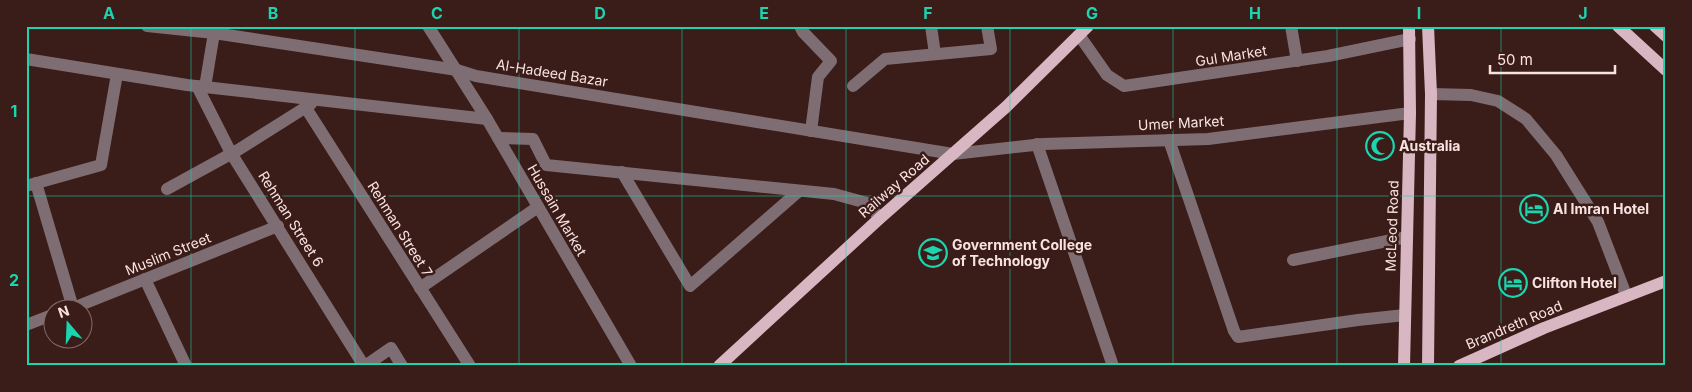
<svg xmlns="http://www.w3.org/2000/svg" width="1692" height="392" viewBox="0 0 1692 392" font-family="Inter,sans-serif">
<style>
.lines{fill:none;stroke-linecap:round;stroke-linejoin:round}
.minor{stroke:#7e6e73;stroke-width:12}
.major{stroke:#d8b6c2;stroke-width:12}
.grid{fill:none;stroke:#1bd5b1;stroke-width:1;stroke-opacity:0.55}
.labels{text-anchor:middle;stroke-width:5;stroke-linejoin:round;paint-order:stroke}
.street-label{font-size:14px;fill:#f9e3e1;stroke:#3a1c19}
.poi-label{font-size:14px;font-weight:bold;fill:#f9e3e1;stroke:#3a1c19;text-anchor:start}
.neatline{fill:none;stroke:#1bd5b1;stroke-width:2}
.grid-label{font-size:16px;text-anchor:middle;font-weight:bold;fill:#1bd5b1}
</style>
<rect width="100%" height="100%" fill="#3a1c19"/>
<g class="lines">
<!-- minor -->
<g class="minor">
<polyline points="147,26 214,33 457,70 476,76 953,154 1043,144 1208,139 1410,113"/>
<polyline points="428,26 487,119 631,366"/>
<polyline points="800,26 803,32 831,61 818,77 811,131"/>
<polyline points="931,26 935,54"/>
<polyline points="1291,26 1297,61"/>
<polyline points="1079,35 1107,75 1124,86 1328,56 1410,39"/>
<polyline points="26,59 187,85 487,119"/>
<polyline points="197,86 231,153 364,366"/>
<polyline points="853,86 885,59 991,49 987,26"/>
<polyline points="205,87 214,33"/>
<polyline points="1431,94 1471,95 1498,101 1526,119 1556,155 1598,222 1626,295"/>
<polyline points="306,108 470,366"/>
<polyline points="498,138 533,139 546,165 834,194 867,203 880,218"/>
<polyline points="1169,140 1234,331 1238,337 1358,320 1405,315"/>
<polyline points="1037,144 1113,366"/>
<polyline points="622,172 690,286 799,191"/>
<polyline points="36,183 73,308"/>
<polyline points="26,186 101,165 117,74"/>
<polyline points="167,189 238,150 311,104"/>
<polyline points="1293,260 1407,237"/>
<polyline points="145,279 186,366"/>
<polyline points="420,288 538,207"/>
<polyline points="68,310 278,226"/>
<polyline points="26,325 52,315"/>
<polyline points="365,366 391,348 402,366"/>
</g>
<!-- major -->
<g class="major">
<polyline points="1428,26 1431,94 1428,366"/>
<polyline points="1618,26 1666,70"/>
<polyline points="1655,26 1666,36"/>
<polyline points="719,366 880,218 1006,107 1088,26"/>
<polyline points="1404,366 1410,113 1409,26"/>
<polyline points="1459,366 1544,328 1666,281"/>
</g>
</g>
<!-- grid -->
<path class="grid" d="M191,26V366M355,26V366M519,26V366M682,26V366M846,26V366M1010,26V366M1173,26V366M1337,26V366M1501,26V366M26,196H1666"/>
<!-- icons -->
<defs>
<symbol id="mosque-ring" viewBox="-11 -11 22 22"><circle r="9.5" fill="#3a1c19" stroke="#1bd5b1" stroke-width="1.5"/><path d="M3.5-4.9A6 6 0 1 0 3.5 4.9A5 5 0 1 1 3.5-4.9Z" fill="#1bd5b1"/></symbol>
<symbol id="hotel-ring" viewBox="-11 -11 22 22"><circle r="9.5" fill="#3a1c19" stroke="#1bd5b1" stroke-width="1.5"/><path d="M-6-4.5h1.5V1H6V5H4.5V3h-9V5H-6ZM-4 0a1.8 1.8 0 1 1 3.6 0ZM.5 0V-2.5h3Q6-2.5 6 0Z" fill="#1bd5b1"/></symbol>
<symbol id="university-ring" viewBox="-11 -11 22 22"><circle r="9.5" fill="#3a1c19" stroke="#1bd5b1" stroke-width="1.5"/><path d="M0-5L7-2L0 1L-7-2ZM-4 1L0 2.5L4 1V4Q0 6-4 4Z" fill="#1bd5b1"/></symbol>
</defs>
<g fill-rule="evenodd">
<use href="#mosque-ring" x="1364" y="130" width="32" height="32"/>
<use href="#hotel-ring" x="1518" y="193" width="32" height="32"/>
<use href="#university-ring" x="917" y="237" width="32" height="32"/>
<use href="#hotel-ring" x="1497" y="267" width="32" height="32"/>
</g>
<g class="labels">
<!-- street labels -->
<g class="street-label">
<text transform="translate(1231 56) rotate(-9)" y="5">Gul Market</text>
<text transform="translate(552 73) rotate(9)" y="5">Al-Hadeed Bazar</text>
<text transform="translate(1181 123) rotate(-3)" y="5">Umer Market</text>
<text transform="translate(894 186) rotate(-41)" y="5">Railway Road</text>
<text transform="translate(557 210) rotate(60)" y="5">Hussain Market</text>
<text transform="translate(291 219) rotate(58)" y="5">Rehman Street 6</text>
<text transform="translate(1392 226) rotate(-88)" y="5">McLeod Road</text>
<text transform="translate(400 229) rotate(58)" y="5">Rehman Street 7</text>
<text transform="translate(168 254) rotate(-22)" y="5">Muslim Street</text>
<text transform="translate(1514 325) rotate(-23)" y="5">Brandreth Road</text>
</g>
<!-- poi labels -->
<g class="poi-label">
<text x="1399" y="151">Australia</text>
<text x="1553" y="214">Al Imran Hotel</text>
<text x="952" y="250">Government College<tspan x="952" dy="16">of Technology</tspan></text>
<text x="1532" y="288">Clifton Hotel</text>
</g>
</g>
<!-- border -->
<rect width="1692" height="392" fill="none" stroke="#3a1c19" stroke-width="55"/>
<!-- north arrow -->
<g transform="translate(68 324) rotate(341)"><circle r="24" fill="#3a1c19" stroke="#866c69"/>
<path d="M0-4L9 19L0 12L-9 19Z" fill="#1bd5b1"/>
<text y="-8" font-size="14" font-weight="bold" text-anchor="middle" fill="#f9e3e1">N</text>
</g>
<!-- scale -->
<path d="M1490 65v8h125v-8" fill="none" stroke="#f9e3e1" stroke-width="2.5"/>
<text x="1497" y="65" font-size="15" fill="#f9e3e1" stroke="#3a1c19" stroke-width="4" paint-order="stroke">50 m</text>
<rect x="28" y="28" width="1636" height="336" class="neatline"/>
<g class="grid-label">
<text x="109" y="19">A</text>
<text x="273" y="19">B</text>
<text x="437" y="19">C</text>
<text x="600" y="19">D</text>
<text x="764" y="19">E</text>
<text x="928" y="19">F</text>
<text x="1092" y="19">G</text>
<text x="1255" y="19">H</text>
<text x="1419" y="19">I</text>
<text x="1583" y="19">J</text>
<text x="14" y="117">1</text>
<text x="14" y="286">2</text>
</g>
</svg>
